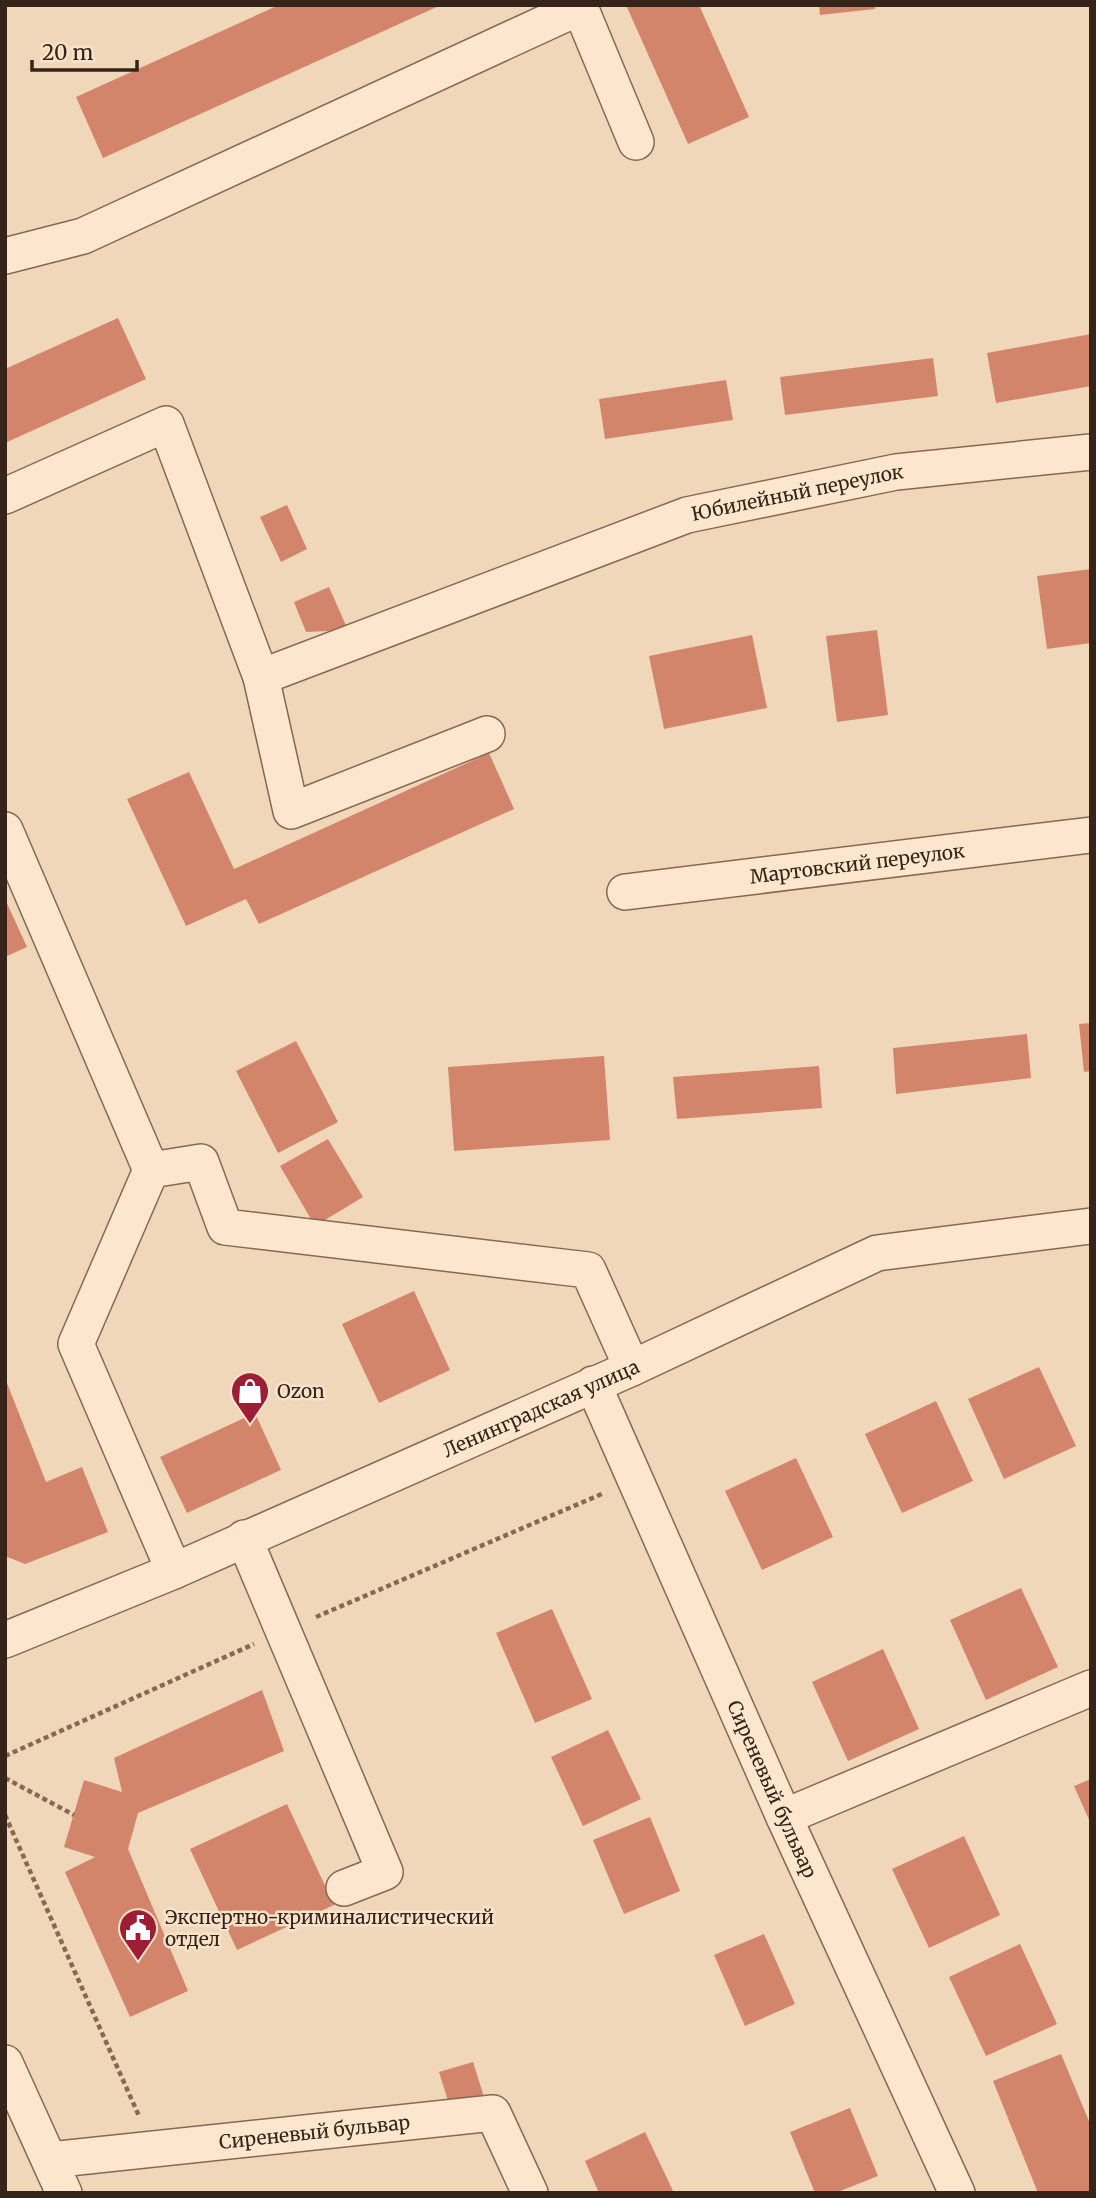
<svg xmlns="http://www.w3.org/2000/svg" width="1096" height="2198" viewBox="0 0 1096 2198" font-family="Merriweather,serif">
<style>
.building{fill:#d3856c}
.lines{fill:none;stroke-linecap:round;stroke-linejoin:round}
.minor-casing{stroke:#896753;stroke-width:38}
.path{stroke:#896753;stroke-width:4.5;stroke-dasharray:5 3.5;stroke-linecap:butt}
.minor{stroke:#fce6cd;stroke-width:35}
.labels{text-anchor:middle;stroke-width:5;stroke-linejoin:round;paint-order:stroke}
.street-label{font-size:19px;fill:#362319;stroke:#f8e3ca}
.poi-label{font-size:19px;fill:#362319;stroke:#f8e3ca;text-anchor:start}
</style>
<rect width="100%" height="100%" fill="#f1d7ba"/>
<!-- building -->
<g class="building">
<polygon points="279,5 441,5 103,158 76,97"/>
<polygon points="626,5 699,5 749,117 688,144"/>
<polygon points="819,5 875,5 875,9 820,15"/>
<polygon points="118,318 146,379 5,443 5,369"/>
<polygon points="1091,334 1091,386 996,403 987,353"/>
<polygon points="933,358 938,396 785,415 780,377"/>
<polygon points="726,380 733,420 605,439 599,399"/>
<polygon points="287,505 307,549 281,562 260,517"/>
<polygon points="1091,569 1091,643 1047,649 1037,576"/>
<polygon points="329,587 348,630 306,632 294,602"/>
<polygon points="877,630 888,715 837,722 826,636"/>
<polygon points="752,635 767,708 664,729 649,656"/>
<polygon points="489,753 514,809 259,924 246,899 186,926 127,799 189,772 234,869"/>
<polygon points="5,899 27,947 5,957"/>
<polygon points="1091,1023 1091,1071 1084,1072 1079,1024"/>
<polygon points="1027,1034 1031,1078 896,1094 893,1048"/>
<polygon points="296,1041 338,1122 278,1153 236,1071"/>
<polygon points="604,1056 610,1140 454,1151 448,1067"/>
<polygon points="819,1066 822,1108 677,1119 673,1077"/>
<polygon points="328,1139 363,1197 315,1226 280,1166"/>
<polygon points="414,1291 450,1370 379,1403 342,1324"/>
<polygon points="1039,1367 1076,1446 1004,1479 968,1399"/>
<polygon points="5,1378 46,1482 82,1467 108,1532 25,1564 5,1556"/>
<polygon points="936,1401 973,1481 902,1513 865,1434"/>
<polygon points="255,1413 281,1470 187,1513 160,1457"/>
<polygon points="796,1458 833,1537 762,1570 725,1491"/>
<polygon points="1021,1588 1058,1667 986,1700 950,1620"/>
<polygon points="552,1609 592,1699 535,1723 496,1633"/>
<polygon points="883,1649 919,1729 848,1761 812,1682"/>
<polygon points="262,1690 284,1751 138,1813 128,1849 188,1991 130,2017 65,1872 95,1857 64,1847 84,1780 122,1792 114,1758"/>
<polygon points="608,1730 641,1799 583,1826 551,1757"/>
<polygon points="1091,1779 1091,1824 1074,1786"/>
<polygon points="287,1804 334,1905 237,1950 190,1849"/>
<polygon points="650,1817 680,1891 624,1914 593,1840"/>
<polygon points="964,1836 1000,1915 929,1948 892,1869"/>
<polygon points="764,1934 795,2004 745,2026 714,1955"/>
<polygon points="1020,1944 1057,2024 986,2056 949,1977"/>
<polygon points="1061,2054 1091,2126 1091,2193 1038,2193 993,2081"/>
<polygon points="473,2062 484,2097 450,2107 439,2072"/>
<polygon points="850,2108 878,2176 835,2193 815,2193 790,2132"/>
<polygon points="645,2132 674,2193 599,2193 585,2161"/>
</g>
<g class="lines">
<defs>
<g id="minor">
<polyline points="5,256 83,236 580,7 636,142"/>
<path id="s1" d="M5,496L166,424L261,677L687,515L896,472L1091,452"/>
<polyline points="261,677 291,811 487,734"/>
<polyline points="5,830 151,1170"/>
<path id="s2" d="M625,892L1091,835"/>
<path id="s3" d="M593,1384L784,1817L957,2193"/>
<polyline points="244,1538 385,1872 344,1888"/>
<polyline points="174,1571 76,1344 151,1170 201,1162 225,1227 588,1270 632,1368"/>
<path id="s4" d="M5,1640L174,1571L632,1368L877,1253L1091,1226"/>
<polyline points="784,1817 1091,1688"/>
<polyline points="5,2063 64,2193"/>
<path id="s5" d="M50,2160L493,2113L530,2193"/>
</g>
</defs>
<!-- minor casing -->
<use href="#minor" class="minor-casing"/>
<!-- path -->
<g class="path">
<polyline points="316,1617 604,1493"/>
<polyline points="5,1756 254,1644"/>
<polyline points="5,1778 74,1815"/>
<polyline points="5,1815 139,2116"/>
</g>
<!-- minor -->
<use href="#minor" class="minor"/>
</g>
<!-- icons -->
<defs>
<symbol id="shop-pin" viewBox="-11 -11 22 30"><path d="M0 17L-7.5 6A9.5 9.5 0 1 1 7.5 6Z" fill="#9d1e34" stroke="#f8e3ca"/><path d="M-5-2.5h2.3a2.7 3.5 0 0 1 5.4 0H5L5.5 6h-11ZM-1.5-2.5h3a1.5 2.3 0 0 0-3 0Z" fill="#fff"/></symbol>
<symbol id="civic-pin" viewBox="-11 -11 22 30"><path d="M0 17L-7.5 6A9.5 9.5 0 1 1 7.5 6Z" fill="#9d1e34" stroke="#f8e3ca"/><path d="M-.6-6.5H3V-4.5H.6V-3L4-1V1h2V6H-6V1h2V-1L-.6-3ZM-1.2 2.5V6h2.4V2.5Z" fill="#fff"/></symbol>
</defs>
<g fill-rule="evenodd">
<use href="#shop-pin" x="228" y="1369" width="44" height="60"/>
<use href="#civic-pin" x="116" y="1906" width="44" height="60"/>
</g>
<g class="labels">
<!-- street labels -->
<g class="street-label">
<text dy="7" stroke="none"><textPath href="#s1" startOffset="1015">Юбилейный переулок</textPath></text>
<text dy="7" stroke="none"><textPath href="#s2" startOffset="234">Мартовский переулок</textPath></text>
<text dy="7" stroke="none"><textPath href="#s4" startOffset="584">Ленинградская улица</textPath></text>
<text dy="7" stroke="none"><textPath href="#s3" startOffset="443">Сиреневый бульвар</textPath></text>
<text dy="7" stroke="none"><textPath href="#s5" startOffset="266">Сиреневый бульвар</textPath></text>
</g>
<!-- poi labels -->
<g class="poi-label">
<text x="277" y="1398">Ozon</text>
<text x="165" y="1924">Экспертно-криминалистический<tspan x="165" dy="22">отдел</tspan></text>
</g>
</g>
<!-- border -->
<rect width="1096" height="2198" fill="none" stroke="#362319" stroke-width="14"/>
<!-- scale -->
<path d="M32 60v10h105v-10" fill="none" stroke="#362319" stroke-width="3.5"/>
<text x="42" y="60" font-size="21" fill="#362319" stroke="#f8e3ca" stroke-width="5" paint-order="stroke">20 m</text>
</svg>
